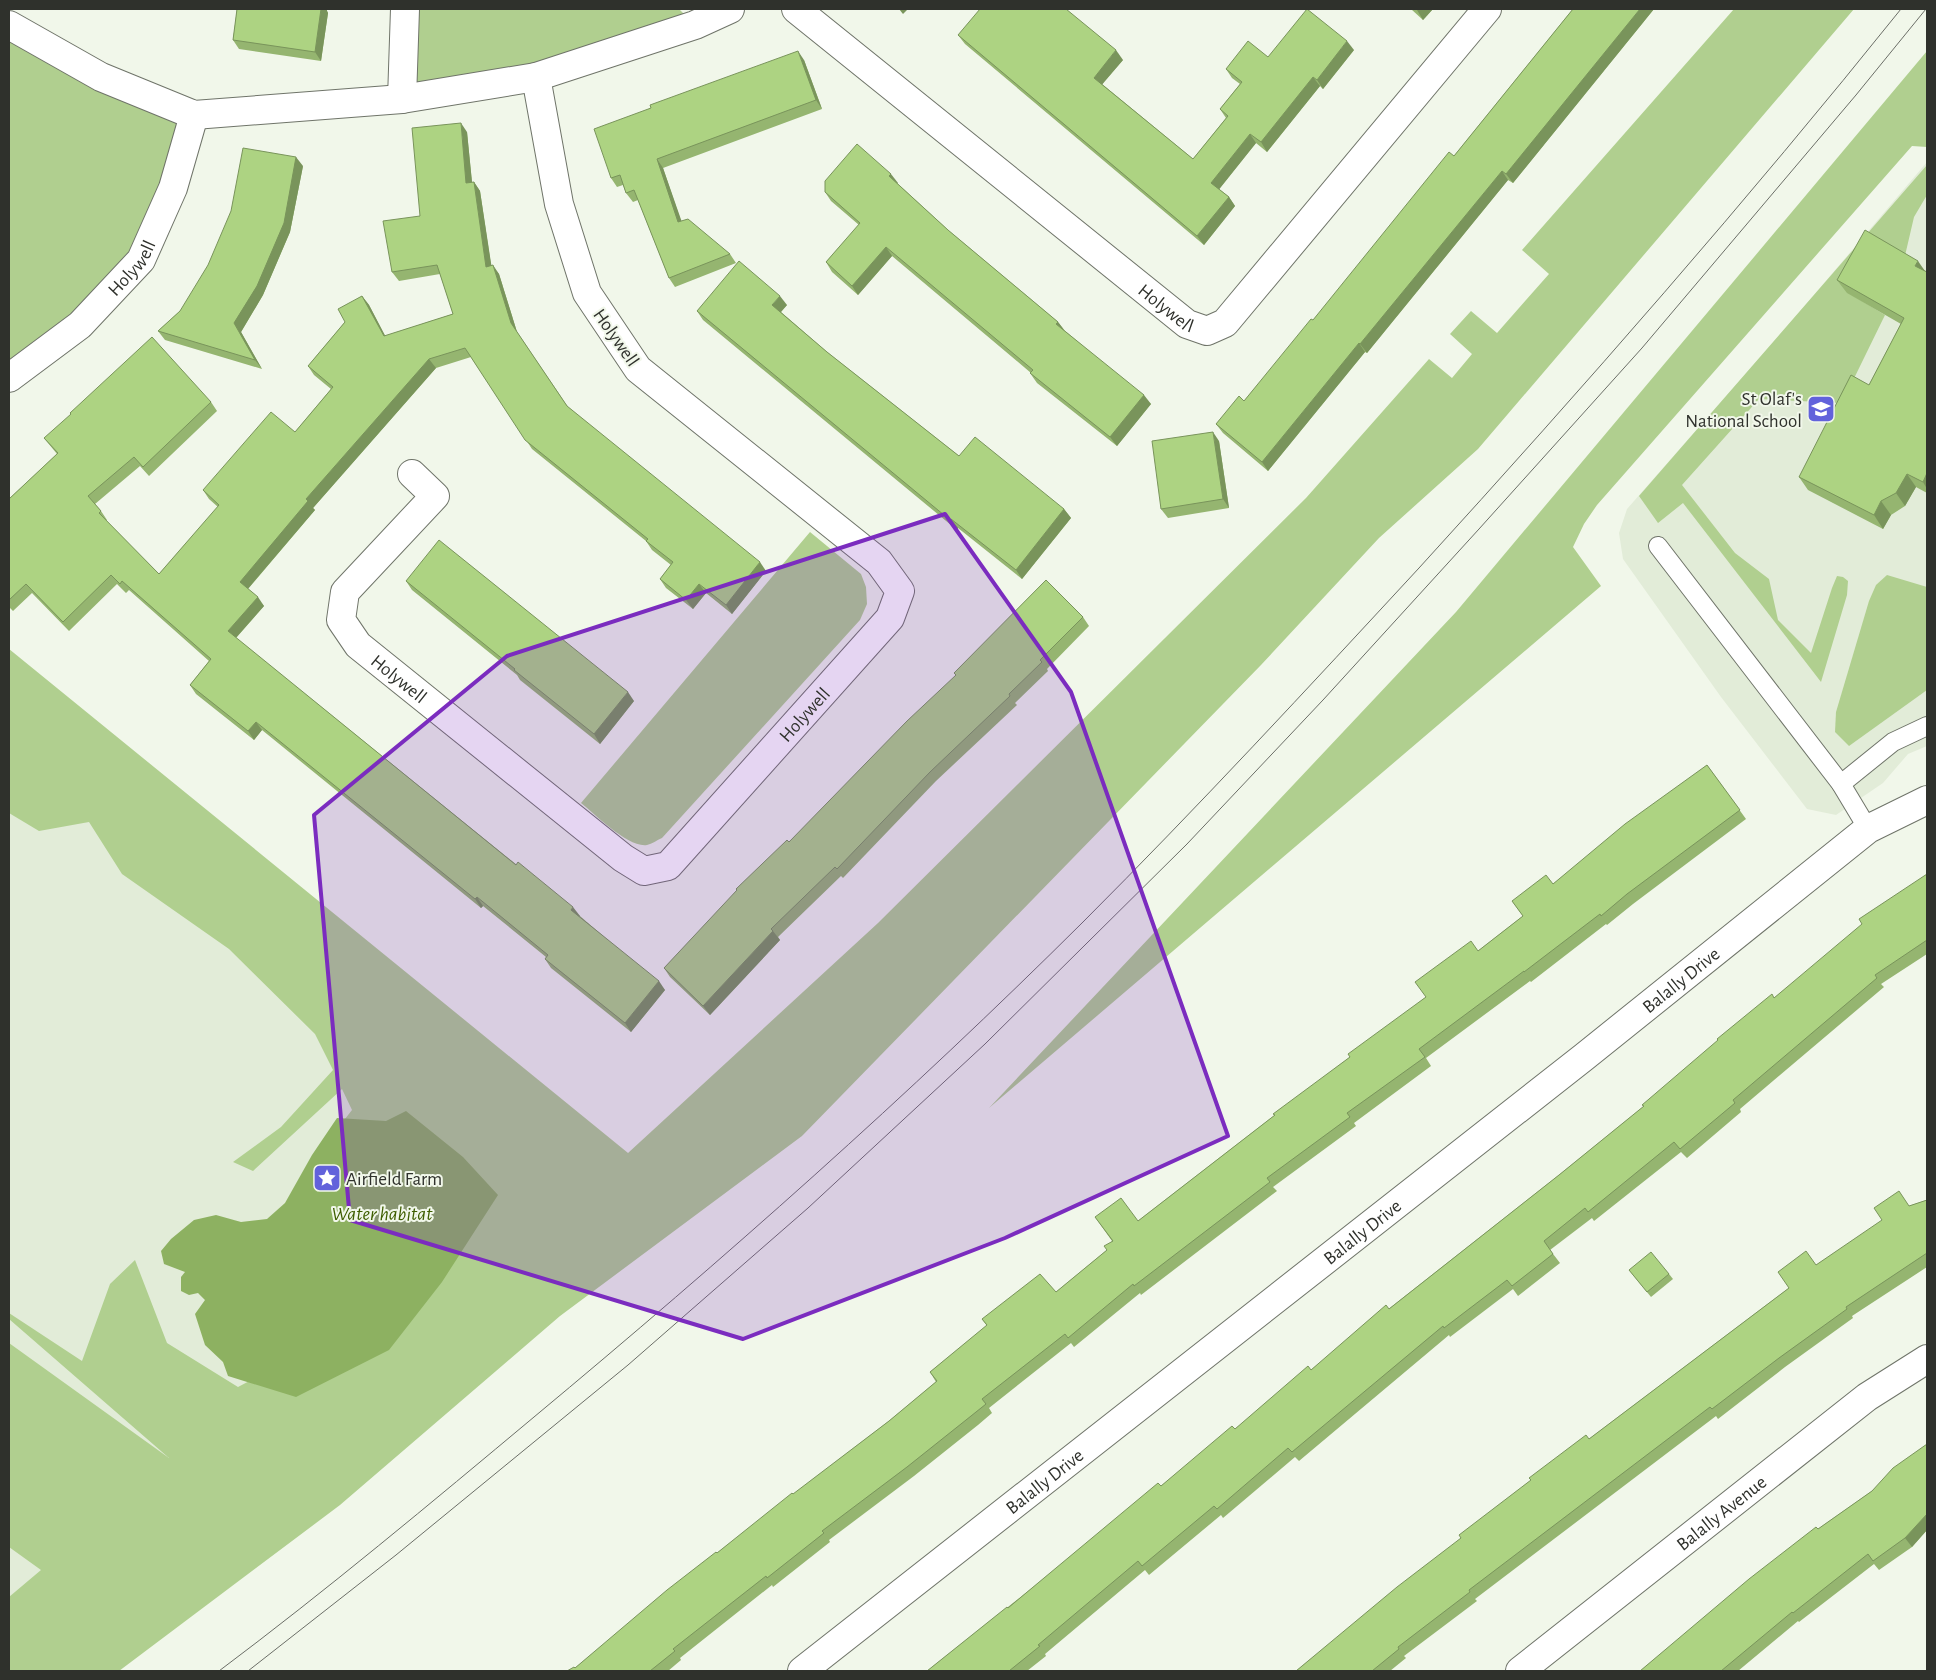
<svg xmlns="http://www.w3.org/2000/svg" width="1936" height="1680" viewBox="0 0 1936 1680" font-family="'Alegreya Sans',sans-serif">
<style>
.built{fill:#e2ecd8}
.green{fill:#b0cf8f}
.water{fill:#8db161}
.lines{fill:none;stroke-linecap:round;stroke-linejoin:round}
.service-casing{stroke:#6f7469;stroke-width:20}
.minor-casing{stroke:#6f7469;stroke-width:30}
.service{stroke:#fff;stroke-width:18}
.minor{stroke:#fff;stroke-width:28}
.tram{stroke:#6b6e67;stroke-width:1}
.wall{fill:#95b570}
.shaded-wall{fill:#79945b}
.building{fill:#add382;stroke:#79945b}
.marked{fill:#7b2cbf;fill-opacity:0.2;stroke:#7b2cbf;stroke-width:4;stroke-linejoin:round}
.labels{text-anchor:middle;stroke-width:4;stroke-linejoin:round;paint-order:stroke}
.street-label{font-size:19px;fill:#2f312c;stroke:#f1f7ea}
.poi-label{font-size:19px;fill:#2f312c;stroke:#f1f7ea;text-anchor:end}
.water-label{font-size:20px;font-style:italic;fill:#3e5e00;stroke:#f1f7ea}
</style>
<rect width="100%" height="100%" fill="#f1f7ea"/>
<!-- built -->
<g class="built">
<polygon points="1927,162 1927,746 1908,754 1883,783 1836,815 1807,809 1721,697 1623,559 1619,533 1627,509 1790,323"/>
<polygon points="9,649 628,1153 53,1671 9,1671"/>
</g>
<!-- green -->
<g class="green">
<polygon points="405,9 679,9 695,25 402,99"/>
<polygon points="1734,9 1854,9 1478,449 1379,538 1261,665 802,1136 560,1316 340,1505 119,1671 9,1671 9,1597 41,1570 9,1547 9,1343 169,1458 9,1319 9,1313 82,1361 110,1284 135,1260 167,1343 238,1387 339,1333 330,1138 352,1110 342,1089 253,1171 233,1162 281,1127 333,1070 315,1034 229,949 122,874 89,822 39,831 9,813 9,649 628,1153 878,923 1306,498 1429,359 1452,378 1472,354 1450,334 1471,311 1497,333 1549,274 1522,250"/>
<polygon points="9,25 194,115 141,260 9,378"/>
<polygon points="1927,51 1927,147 1912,146 1597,505 1584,524 1573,547 1601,586 989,1108 1456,612"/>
<polygon points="1927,165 1927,195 1914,217 1904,260 1847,292 1885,315 1842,403 1759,399 1682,485 1735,553 1769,579 1778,620 1811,653 1832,588 1837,576 1843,577 1848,581 1847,595 1821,682 1683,503 1658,523 1639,496"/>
<path d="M810,532L861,574L866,587L867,604L860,620L662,838C657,840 652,844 647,845C628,848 595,814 581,803Z"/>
<polygon points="1887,575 1927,587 1927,690 1849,746 1835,732 1836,712 1869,601 1876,585"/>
</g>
<!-- water -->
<polygon class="water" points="406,1111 463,1157 498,1195 442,1282 389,1350 296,1397 228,1376 223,1362 205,1345 195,1314 205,1300 198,1293 189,1295 181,1291 181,1277 185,1272 164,1264 161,1251 171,1239 194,1220 216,1215 241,1222 267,1219 285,1203 312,1155 337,1118 386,1121"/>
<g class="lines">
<defs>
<g id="service">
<polyline points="1658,546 1841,784 1868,829"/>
<polyline points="1841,784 1893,742 1927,726"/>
</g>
<g id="minor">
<path id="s1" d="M796,9L1187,324L1207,331L1225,323L1487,9"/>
<polyline points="9,25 101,77 194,115 402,99 536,77 695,25 730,9"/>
<polyline points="402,99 405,9"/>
<path id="s2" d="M9,378L80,325L141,260L173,188L194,115"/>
<path id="s3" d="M412,474L435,496L345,592L341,620L358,645L623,858L644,871L668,866L890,618L900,591L879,562L638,369L587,293L559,204L536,77"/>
<path id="s4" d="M802,1671L1584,1057L1868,829L1927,800"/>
<path id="s5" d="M1520,1671L1867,1397L1927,1359"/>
</g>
</defs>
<!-- service casing -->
<use href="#service" class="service-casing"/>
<!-- minor casing -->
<use href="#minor" class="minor-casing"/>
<!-- service -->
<use href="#service" class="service"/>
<!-- minor -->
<use href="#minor" class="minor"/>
<!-- tram -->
<g class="tram">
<path d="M219,1671C327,1590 431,1503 534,1417C724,1259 908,1096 1083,922C1198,807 1308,688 1419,568C1585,386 1747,201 1901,9"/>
<polyline points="248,1671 396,1555 628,1365 808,1208 985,1044 1187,844 1323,700 1479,529 1642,348 1856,95 1926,9"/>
</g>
</g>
<!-- wall -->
<g class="wall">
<polygon points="237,9 327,9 327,11 328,13 321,61 239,49 233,40"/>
<polygon points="1411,9 1433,9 1423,20"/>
<polygon points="1573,9 1654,9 1513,183 1508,180 1367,353 1365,352 1268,471 1223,433 1216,424 1244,401 1454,156"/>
<polygon points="958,35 1123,60 1102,84 1193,159 1226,118 1220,109 1240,84 1232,78 1226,69 1268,57 1354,50 1323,89 1320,86 1267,152 1256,143 1219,189 1229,197 1235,206 1204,245 965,44"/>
<polygon points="804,60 822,109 663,168 681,221 730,254 736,263 675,287 669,278 638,200 633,202 626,193 623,185 617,187 611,178"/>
<polygon points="467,132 472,183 474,182 480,191 491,265 499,274 517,332 568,407 766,571 732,614 706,593 693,609 666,588 660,579 671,565 652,550 646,541 532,449 471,357 436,368 313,508 315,510 248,589 264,606 236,638 580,916 665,990 631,1032 551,968 545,959 546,957 483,906 481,908 262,730 254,740 196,694 190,685 209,661 129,590 126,593 117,584 69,631 32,593 13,611 9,607 9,499 57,454 44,438 211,402 217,411 149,476 140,466 95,504 101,511 107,520 106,521 159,574 218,507 209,499 203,490 295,432 331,389 314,375 308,366 345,322 362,296 369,305 385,336 453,314 440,274 399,281 392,272 420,216"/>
<polygon points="303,166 290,232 263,295 241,332 262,369 165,340 158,331 180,311"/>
<polygon points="897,183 948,230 1058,322 1064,330 1151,404 1117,446 1037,383 1030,373 1031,373 892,256 858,295 832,272 826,262 859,225 831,201 825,192 898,183"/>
<polygon points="1926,271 1927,272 1927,493 1916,487 1905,506 1891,515 1883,529 1808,490 1799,477 1869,385 1901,324 1847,293 1837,280"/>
<polygon points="787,305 781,312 827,352 959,456 1064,509 1071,518 1022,579 958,528 957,530 703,320 697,311"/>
<polygon points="1219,441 1229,508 1168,518 1161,509"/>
<polygon points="406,581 634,701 600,744 520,680 517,675 412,590"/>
<polygon points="1083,617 1089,626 1047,669 1048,671 1015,703 1017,705 936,781 843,878 841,876 778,937 780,940 710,1015 670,977 664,968 789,842"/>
<polygon points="1707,765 1746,819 1633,904 1607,925 1606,924 1531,982 1530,981 1426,1058 1431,1066 1354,1123 1356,1126 1273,1187 1277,1191 1141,1295 1140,1293 1074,1347 1071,1343 989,1408 992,1413 978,1425 914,1476 829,1540 830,1542 773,1587 772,1585 680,1658 681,1660 668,1671 567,1671 575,1668 717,1553 889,1421 936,1382 930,1372 987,1326 982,1319 1056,1292 1107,1250 1112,1241 1095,1217 1138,1221 1350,1057 1426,997 1478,951 1523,916 1512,901 1553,884"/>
<polygon points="1927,874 1927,954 1881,984 1884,987 1740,1109 1741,1112 1687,1158 1681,1152 1594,1221 1592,1218 1550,1250 1560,1263 1518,1296 1513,1289 1450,1337 1449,1335 1299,1461 1295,1457 1223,1518 1221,1515 1149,1575 1145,1570 1045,1654 1046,1656 1027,1671 927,1671 1161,1486 1311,1370 1559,1175 1643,1107 1774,998"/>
<polygon points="1927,1200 1927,1267 1852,1316 1853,1318 1785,1367 1718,1419 1716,1416 1475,1599 1477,1601 1404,1656 1406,1658 1390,1671 1296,1671 1461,1539 1589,1439 1789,1288 1816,1265 1909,1206"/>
<polygon points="1629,1270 1669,1274 1673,1279 1651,1297"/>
<polygon points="1927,1444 1927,1530 1912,1547 1879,1570 1874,1564 1799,1622 1798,1621 1738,1671 1640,1671 1818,1529 1872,1491"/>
</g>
<!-- shaded-wall -->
<g class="shaded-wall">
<polygon points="321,9 327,9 327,11 328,13 321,61 315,52"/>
<polygon points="899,9 908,9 903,14"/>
<polygon points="1418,9 1433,9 1423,20 1417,10"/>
<polygon points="1640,9 1654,9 1513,183 1506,174"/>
<polygon points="1347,41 1354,50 1323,89 1317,80"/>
<polygon points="1116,50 1123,60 1100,87 1094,78"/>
<polygon points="798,51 804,60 822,109 816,100"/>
<polygon points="1313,77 1320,86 1267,152 1261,142"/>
<polygon points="461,123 467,132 473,192 466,183"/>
<polygon points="1250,134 1256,143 1217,192 1211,183"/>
<polygon points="296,157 303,166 290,232 263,295 241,332 262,369 255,360 234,323"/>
<polygon points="657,159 663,168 685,231 678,222"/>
<polygon points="1502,171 1508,180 1367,353 1360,344"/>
<polygon points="891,174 898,183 896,185 889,176"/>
<polygon points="474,182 480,191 493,276 486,267"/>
<polygon points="1229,197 1235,206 1204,245 1197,236"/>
<polygon points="886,247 892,256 858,295 852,286"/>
<polygon points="1918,261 1927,274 1915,266"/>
<polygon points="493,265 499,274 517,332 511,323"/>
<polygon points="362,296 369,305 390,345 384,336"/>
<polygon points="780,296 787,305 779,314 772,305"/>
<polygon points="1058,322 1065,331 1056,324"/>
<polygon points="1359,343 1365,352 1268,471 1262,462"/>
<polygon points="429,359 436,368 313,508 315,510 246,591 240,582 306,499"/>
<polygon points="1144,395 1151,404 1117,446 1110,437"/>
<polygon points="1213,432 1219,441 1229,508 1223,499"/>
<polygon points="1927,473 1927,489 1923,482"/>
<polygon points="1907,474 1916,487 1905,506 1896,493"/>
<polygon points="1881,501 1891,515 1883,529 1874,515"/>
<polygon points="1064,509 1071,518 1022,579 1016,570"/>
<polygon points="951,519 958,528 957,530 950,520"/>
<polygon points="760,562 766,571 732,614 726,605"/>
<polygon points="699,584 706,593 693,609 686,600"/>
<polygon points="258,597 264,606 234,640 228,631"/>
<polygon points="628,692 634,701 600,744 594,734"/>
<polygon points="256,722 262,730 254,740 248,731"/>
<polygon points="477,897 483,906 481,908 475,899"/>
<polygon points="573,907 580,916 578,919 571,910"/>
<polygon points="773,931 780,940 710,1015 703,1006"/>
<polygon points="659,981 665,990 631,1032 625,1023"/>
<polygon points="1927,1514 1927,1530 1912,1547 1905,1538"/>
</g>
<!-- building -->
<g class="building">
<polygon points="237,9 321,9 315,52 233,40"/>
<polygon points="980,9 1066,9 1116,50 1094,78 1193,159 1228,116 1220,109 1242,82 1226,69 1248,41 1268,57 1307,9 1347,41 1317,80 1313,77 1261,142 1250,134 1211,183 1229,197 1197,236 958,35"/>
<polygon points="1573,9 1640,9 1506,174 1502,171 1360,344 1359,343 1262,462 1216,424 1239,396 1244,401 1311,319 1313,320 1449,152 1454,156"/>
<polygon points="798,51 816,100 657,159 678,222 688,219 730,254 669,278 634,190 626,193 620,175 611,178 594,129 651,108 650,105"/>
<polygon points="461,123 466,183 474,182 486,267 493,265 511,323 567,406 760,562 726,605 699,584 686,600 660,579 673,562 646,541 648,539 525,440 465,348 429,359 306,499 308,501 240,582 258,597 228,631 516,865 518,862 573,907 571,910 659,981 625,1023 545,959 548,955 477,897 475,899 256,722 248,731 190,685 211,659 122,581 120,584 111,575 63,622 26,584 9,600 9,499 58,453 44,438 71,414 70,413 152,337 211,402 143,467 134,457 88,496 101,511 99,513 159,574 219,505 203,490 271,412 295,432 333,387 308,366 345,322 338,309 362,296 384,336 453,314 437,265 392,272 383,221 420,216 412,128"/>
<polygon points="857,144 891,174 889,176 948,230 1058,322 1056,324 1144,395 1110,437 1030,373 1033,370 886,247 852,286 826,262 860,223 825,192 825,181"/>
<polygon points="243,148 296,157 284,223 257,286 234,323 255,360 158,331 180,311 208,265 231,211"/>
<polygon points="1865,230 1918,261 1915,266 1927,272 1927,473 1923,482 1907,474 1896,493 1881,501 1874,515 1799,477 1851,375 1869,385 1904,318 1837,280"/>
<polygon points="739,261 780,296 772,305 827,352 959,456 975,437 1064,509 1016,570 951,519 950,520 697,311"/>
<polygon points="1213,432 1223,499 1161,509 1152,441"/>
<polygon points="439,540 628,692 594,734 514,670 515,669 406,581"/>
<polygon points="1046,580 1083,617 1040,660 1042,662 1009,694 1010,696 930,772 837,869 835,867 771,929 773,931 703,1006 664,968 737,890 736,889 787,840 789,842 907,721 956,675 954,673"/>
<polygon points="1707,765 1740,810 1627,894 1601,916 1600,914 1524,972 1524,971 1419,1049 1425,1057 1347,1113 1350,1117 1267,1178 1270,1182 1134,1286 1133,1284 1068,1338 1065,1334 982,1399 986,1404 971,1416 907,1467 822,1531 824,1533 767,1578 766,1576 673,1649 675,1651 650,1671 567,1671 574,1667 575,1668 667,1590 716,1552 717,1553 792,1493 793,1494 889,1421 937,1381 930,1372 987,1325 982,1319 1040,1274 1056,1292 1107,1250 1104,1246 1113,1241 1095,1217 1121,1198 1138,1221 1275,1115 1273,1114 1350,1057 1348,1054 1426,997 1415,982 1471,941 1478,951 1523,916 1512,901 1546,875 1553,884 1625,824"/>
<polygon points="1927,874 1927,940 1875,975 1877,978 1733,1100 1735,1103 1680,1149 1674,1142 1588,1212 1585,1208 1544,1241 1553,1254 1512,1286 1507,1280 1444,1328 1443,1326 1292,1452 1288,1448 1217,1509 1214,1506 1142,1566 1138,1561 1038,1645 1040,1646 1009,1671 927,1671 1007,1607 1008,1608 1158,1483 1161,1486 1232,1426 1235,1429 1308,1366 1311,1370 1386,1305 1389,1309 1559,1175 1644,1106 1642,1105 1718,1040 1717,1039 1772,994 1774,998 1862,924 1859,919"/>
<polygon points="1899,1191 1909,1206 1927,1200 1927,1253 1846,1307 1847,1309 1779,1358 1712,1409 1710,1407 1469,1590 1470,1592 1398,1647 1399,1649 1372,1671 1296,1671 1397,1587 1461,1538 1459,1535 1531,1480 1529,1478 1586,1435 1589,1439 1789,1288 1778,1272 1806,1251 1816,1265 1882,1220 1874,1208"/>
<polygon points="1651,1252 1669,1274 1647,1292 1629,1270"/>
<polygon points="1927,1444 1927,1514 1905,1538 1873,1561 1868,1554 1793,1613 1792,1612 1721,1671 1640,1671 1749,1579 1816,1527 1818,1529 1872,1491 1893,1468"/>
</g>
<!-- marked area -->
<path class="marked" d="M945,514L1071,692L1228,1136L1005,1238L743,1339L350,1220L314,815L507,656Z"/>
<!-- icons -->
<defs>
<symbol id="school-square" viewBox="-11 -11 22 22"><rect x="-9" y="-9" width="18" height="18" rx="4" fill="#6262db" stroke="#f1f7ea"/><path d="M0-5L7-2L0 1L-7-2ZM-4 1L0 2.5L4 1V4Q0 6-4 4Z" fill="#fff"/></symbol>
<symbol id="sight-square" viewBox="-11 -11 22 22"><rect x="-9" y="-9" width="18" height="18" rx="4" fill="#6262db" stroke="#f1f7ea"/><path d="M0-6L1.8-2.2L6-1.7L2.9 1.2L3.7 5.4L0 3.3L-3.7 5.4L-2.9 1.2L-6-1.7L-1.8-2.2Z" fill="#fff"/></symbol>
</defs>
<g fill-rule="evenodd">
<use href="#school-square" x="1805" y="393" width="32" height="32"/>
<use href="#sight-square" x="311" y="1162" width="32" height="32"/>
</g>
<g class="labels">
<!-- street labels -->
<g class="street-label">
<text dy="7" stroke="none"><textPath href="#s2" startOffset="166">Holywell</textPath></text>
<text dy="7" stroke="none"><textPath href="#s1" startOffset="476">Holywell</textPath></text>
<text transform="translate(617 337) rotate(55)" y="7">Holywell</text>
<text dy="7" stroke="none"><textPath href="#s3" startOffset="275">Holywell</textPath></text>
<text dy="7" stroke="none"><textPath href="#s3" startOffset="815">Holywell</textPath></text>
<text dy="7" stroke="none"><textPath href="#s4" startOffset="1118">Balally Drive</textPath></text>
<text dy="7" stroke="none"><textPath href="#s4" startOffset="712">Balally Drive</textPath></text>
<text dy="7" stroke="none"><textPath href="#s4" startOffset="308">Balally Drive</textPath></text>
<text dy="7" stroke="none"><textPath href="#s5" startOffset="256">Balally Avenue</textPath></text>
</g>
<!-- poi labels -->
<g class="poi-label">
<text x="1802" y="405">St Olaf's<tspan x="1802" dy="22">National School</tspan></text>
<text x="346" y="1185" text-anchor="start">Airfield Farm</text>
</g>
<!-- water labels -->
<g class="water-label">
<text x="382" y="1220">Water habitat</text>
</g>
</g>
<!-- border -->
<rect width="1936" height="1680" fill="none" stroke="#2f312c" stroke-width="20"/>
</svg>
